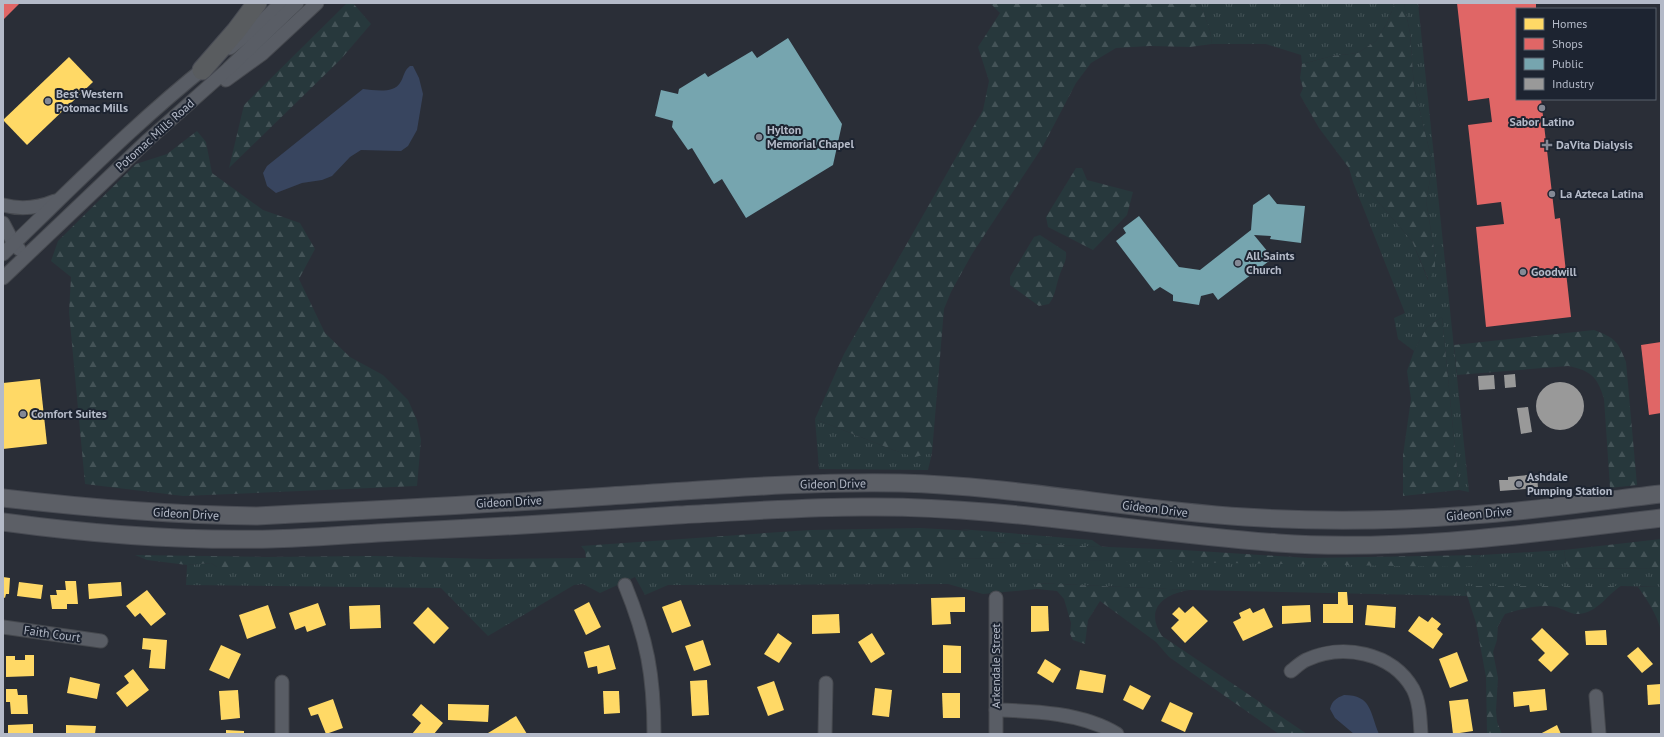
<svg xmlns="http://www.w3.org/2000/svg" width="1664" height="737" viewBox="0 0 1664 737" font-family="'PT Sans',sans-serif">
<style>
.grass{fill:url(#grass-tufts)}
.forest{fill:url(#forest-firs)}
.water{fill:#38455f}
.homes{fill:#ffd966}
.shops{fill:#e06666}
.public{fill:#76a5af}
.industry{fill:#999}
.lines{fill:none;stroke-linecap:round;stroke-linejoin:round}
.minor-casing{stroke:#46494f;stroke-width:15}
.major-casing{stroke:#484b53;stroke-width:19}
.highway-casing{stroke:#474a53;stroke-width:21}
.minor{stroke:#595d65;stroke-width:13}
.major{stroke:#5c5f66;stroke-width:17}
.highway{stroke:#595c5f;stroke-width:19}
.poi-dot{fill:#848995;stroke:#1d2431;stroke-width:1.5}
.labels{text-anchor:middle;stroke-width:4;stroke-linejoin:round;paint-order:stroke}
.poi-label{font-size:12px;font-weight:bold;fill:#b4bac8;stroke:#1d2431;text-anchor:start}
.street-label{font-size:12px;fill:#b4bac8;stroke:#1d2431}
</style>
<defs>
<pattern id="grass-tufts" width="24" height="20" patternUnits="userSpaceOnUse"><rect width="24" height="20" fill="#27383c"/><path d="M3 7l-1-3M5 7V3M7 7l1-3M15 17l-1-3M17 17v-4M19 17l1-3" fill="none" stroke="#445357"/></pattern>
<pattern id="forest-firs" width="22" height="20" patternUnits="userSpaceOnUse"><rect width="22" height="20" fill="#27383c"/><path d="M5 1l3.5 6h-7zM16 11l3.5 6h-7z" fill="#445357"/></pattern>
</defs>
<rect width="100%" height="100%" fill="#2a2e37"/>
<!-- grass -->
<g class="grass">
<polygon points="1200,3 1395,3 1387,23 1376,41 1358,53 1332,56 1302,64 1301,55 1266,44 1212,44 1210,31"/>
<polygon points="1404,3 1418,3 1469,492 1459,490 1442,317 1427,327 1414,351 1398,339 1394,318 1405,313 1353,182 1349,168 1412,241 1428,280 1435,268 1435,255 1426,201 1430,180 1431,157 1414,87 1410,33"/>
<polygon points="815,419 896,451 915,456 932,453 928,470 819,469"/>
<path d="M960,529L1092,540L1102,547L986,542C980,532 972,531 960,529Z"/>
<polygon points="1564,550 1566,564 1570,569 1661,568 1661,587 1621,586 1464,586 1467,596 1190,590 1035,583 1037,589 983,594 948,584 668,585 645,595 635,577 600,593 583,584 574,585 488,636 441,588 186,585 187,565 211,563 217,567 947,570 947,558 1475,566 1481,555"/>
</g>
<!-- forest -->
<g class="forest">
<polygon points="347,3 353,3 371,24 341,59 229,168 244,105"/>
<polygon points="990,3 1200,3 1210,31 1212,44 1190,47 1150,46 1116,48 1091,63 1076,83 1043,146 972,254 951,292 944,309 932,453 915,457 896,451 815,419 844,354 983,110 989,81 978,47 1000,13"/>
<polygon points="1395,3 1404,3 1410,33 1414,87 1431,157 1430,180 1426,201 1435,255 1435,268 1429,281 1412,241 1349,168 1319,128 1300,95 1303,88 1300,78 1302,64 1332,56 1358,53 1376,41 1387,23"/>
<polygon points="197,131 206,142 212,173 263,210 300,223 315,249 299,279 325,333 350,357 383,375 408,400 417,420 421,440 417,486 183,496 85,484 69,312 71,277 51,261 58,241 136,164 167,154"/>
<polygon points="1076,168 1082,168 1087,180 1133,192 1127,215 1093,250 1048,227 1046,217"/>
<path d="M1040,235L1066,252C1067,261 1063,265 1060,274C1056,284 1056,295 1049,304L1039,306L1010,285V277L1034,237Z"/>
<polygon points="1442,317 1459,490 1403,496 1403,455 1411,399 1407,371 1414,351 1427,327"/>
<path d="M1594,330C1615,338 1618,341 1626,362L1637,485L1610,488L1604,399C1598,377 1590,370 1568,366L1457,375L1454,345Z"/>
<polygon points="920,528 974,531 982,535 986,542 1183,550 1308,558 1481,555 1475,566 1455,567 947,558 947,570 233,570 217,567 211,563 187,565 147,560 135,555 265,557 376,556 488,559 586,558 585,551 581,546 810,530"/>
<polygon points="1661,539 1661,568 1570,569 1566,564 1564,550"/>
<path d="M1034,583L1190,590C1164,594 1144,608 1162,636L1307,734H1279L1169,657L1156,642L1100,601L1088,620L1085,644L1073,640L1070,634L1071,623L1064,599L1057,591L1037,589Z"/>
<path d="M1464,586H1621C1608,594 1597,613 1579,614C1571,615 1564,609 1556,607C1540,604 1520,609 1505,614L1498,626L1497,640L1493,652L1498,678L1496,710L1497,722L1502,734H1487L1486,677L1476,623Z"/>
<path d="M1638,587H1661V631C1657,615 1648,601 1638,587Z"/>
</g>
<!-- water -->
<g class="water">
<path d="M410,66H413L419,78L423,94L417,130L408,146L401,151L361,150L350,157L332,176L322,180L302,183L276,193L267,186L263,173L267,166L363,89C374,90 393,94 400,83C404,77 404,70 410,66Z"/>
<path d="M1344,695C1372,695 1370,713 1379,734H1354L1335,718L1330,709C1332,701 1336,698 1344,695Z"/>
</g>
<!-- homes -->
<g class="homes">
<polygon points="69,57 93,82 27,145 3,120"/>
<polygon points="40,379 47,444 3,449 3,383"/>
<polygon points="3,577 10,578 9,594 6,594 5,598 3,597"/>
<polygon points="65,581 76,581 78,604 67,604 67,609 52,609 50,595 57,595 56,590 66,590"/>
<polygon points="19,582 43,585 41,599 17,596"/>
<polygon points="121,582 122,596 89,599 88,584"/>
<polygon points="147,590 166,614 151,626 140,613 135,617 126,606"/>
<polygon points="1338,592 1347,592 1348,605 1353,605 1353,623 1323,623 1323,604 1338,604"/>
<polygon points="965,597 965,612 950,612 951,624 932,625 931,598"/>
<polygon points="681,600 691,626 672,633 662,607"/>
<polygon points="589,602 601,627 586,635 574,610"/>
<polygon points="318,603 326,625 307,632 305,626 295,630 289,613"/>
<polygon points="268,605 276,628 247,639 239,615"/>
<polygon points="380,605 381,628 350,629 349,606"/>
<polygon points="1310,605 1311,622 1282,624 1282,606"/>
<polygon points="1367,605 1396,607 1395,628 1365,625"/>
<polygon points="1031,606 1048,606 1049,631 1031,632"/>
<polygon points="1193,606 1208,621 1185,643 1171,628 1179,620 1172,614 1179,607 1185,613"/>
<polygon points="428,607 449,628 434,644 413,623"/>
<polygon points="1250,608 1253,613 1264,608 1273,627 1243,641 1233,622 1241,618 1239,613"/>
<polygon points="839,614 840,633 812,634 812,615"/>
<polygon points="1419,616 1428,622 1432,617 1441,624 1437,629 1443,634 1433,649 1408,631"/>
<polygon points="1542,628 1569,654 1551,672 1538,660 1545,653 1531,639"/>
<polygon points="1606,630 1607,645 1586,645 1585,631"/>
<polygon points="778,633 792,643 779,663 764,654"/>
<polygon points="872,633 885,654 871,663 858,642"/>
<polygon points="143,638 167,640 165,669 149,668 151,650 142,649"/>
<polygon points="703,640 711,665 694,671 685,646"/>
<polygon points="221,645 241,654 229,679 209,670"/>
<polygon points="609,645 616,669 598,674 597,666 588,668 584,652"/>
<polygon points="943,645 961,646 961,673 943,673"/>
<polygon points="1638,647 1653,664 1642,673 1627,656"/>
<polygon points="1457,652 1468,681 1450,688 1439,659"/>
<polygon points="25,655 34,655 34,676 6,677 6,656 15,656 15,660 25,660"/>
<polygon points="1045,659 1061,669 1053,683 1037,673"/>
<polygon points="133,669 149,690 127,707 116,693 129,683 124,676"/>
<polygon points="1080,670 1106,675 1103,693 1076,689"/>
<polygon points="70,677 100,684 97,699 67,693"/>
<polygon points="707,680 709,715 692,716 690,681"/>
<polygon points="774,681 784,710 768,716 757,687"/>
<polygon points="1661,684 1661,704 1648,705 1647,685"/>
<polygon points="1130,685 1151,696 1143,710 1123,700"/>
<polygon points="875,688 892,690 889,717 872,715"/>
<polygon points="6,689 17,689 18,695 27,695 28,714 11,714 10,702 6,702"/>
<polygon points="1545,689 1547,710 1530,712 1529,705 1514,707 1513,692"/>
<polygon points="238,690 240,718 221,720 219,691"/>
<polygon points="603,691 619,691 620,713 604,714"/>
<polygon points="942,693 960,693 960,718 943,718"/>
<polygon points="333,699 343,728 326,734 318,714 311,716 308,708"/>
<polygon points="1468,699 1473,731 1453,734 1449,701"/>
<polygon points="1170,702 1193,713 1185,732 1161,721"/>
<polygon points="421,704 443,723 434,734 412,734 421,723 412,715"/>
<polygon points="448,704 489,705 488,722 448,720"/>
<polygon points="516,716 527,734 489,734 488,733"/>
<polygon points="33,724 33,734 8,734 8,725"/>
<polygon points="66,725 96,726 95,734 66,734"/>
<polygon points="1557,725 1561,734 1540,734"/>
<polygon points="226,730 244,731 244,734 226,734"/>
</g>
<!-- shops -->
<g class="shops">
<polygon points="3,3 20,3 3,20"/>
<polygon points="1457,3 1536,3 1536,9 1517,9 1517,99 1541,99 1555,219 1560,218 1571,317 1486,327 1476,227 1504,224 1501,202 1477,205 1468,125 1492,122 1489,98 1468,101"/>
<polygon points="1661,342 1661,413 1649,415 1641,345"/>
</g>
<!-- public -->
<g class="public">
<polygon points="788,38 842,124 833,165 746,218 722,179 714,184 692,148 688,150 672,127 673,121 655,116 661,90 678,94 679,89 705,73 708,77 752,51 757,58"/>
<polygon points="1269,194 1277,204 1305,206 1301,243 1270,239 1271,236 1254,235 1273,258 1218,300 1213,293 1201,296 1199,305 1173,301 1173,295 1160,287 1154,291 1116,241 1126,233 1123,228 1139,216 1179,267 1200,270 1251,230 1253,205"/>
</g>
<!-- industry -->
<g class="industry">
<polygon points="1515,374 1516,387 1505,388 1504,375"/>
<polygon points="1494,375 1495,389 1479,390 1478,376"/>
<circle cx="1560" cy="406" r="24"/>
<polygon points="1528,407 1532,432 1521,434 1517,408"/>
<polygon points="1537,474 1538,488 1500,491 1499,480 1508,480 1508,477"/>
</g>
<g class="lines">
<defs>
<g id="minor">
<polyline points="230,48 256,27 281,3"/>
<polyline points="226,80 262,54 317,3"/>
<path d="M3,205C21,210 38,208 55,201"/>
<polyline points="3,223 14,244 19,249"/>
<path d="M3,254C70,190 136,122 208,65"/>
<polyline points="3,278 148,140 228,69 297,3"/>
<path d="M625,585C647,639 654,675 654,734"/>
<polyline points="3,627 101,641"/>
<path d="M1291,671C1295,668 1300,663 1306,660C1342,643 1392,652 1413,689C1420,703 1420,719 1421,734"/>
<polyline points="1596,696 1599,734"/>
<path d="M996,710C1035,711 1083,713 1117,734"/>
<polyline points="282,734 282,682"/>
<polyline points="825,734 826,683"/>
<polyline points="996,734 996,598"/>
</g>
<g id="major">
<path d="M3,498C88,508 172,515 257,516C375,510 492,504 610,496C707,490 803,481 900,483C1016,486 1130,510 1245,517C1320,522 1396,521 1471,515C1535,511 1598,501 1661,494"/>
<path d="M3,522C91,534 180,541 270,539C306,538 342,535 378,533C478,528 578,522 678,515C739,512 801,507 862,507C1001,505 1139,533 1278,543C1404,552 1536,533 1661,518"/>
</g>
<polyline id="highway" points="202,70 236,31 257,3"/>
</defs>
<!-- minor casing -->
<use href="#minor" class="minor-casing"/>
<!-- major casing -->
<use href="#major" class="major-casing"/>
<!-- highway casing -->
<use href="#highway" class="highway-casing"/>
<!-- minor -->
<use href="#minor" class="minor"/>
<!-- major -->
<use href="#major" class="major"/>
<!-- highway -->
<use href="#highway" class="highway"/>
</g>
<!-- markers -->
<g class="poi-dot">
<circle cx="48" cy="101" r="4"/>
<circle cx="1542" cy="108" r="4"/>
<circle cx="759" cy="137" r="4"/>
<path d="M1545 139h4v4h4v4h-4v4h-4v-4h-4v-4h4z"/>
<circle cx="1552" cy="194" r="4"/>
<circle cx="1238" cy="263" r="4"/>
<circle cx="1523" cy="272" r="4"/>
<circle cx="23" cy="414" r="4"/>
<circle cx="1519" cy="484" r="4"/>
</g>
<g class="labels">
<!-- poi labels -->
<g class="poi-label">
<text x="56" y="98">Best Western<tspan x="56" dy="14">Potomac Mills</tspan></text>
<text x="1542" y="126" text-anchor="middle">Sabor Latino</text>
<text x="767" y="134">Hylton<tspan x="767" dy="14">Memorial Chapel</tspan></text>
<text x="1556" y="149">DaVita Dialysis</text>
<text x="1560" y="198">La Azteca Latina</text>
<text x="1246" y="260">All Saints<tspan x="1246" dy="14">Church</tspan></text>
<text x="1531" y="276">Goodwill</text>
<text x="31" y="418">Comfort Suites</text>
<text x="1527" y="481">Ashdale<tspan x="1527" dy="14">Pumping Station</tspan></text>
</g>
<!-- street labels -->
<g class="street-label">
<text transform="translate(155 135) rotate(-42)" y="4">Potomac Mills Road</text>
<text transform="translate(833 484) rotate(-1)" y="4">Gideon Drive</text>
<text transform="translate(509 502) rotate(-3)" y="4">Gideon Drive</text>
<text transform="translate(1155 509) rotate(7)" y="4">Gideon Drive</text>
<text transform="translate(186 514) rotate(3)" y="4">Gideon Drive</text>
<text transform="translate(1479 514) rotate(-5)" y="4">Gideon Drive</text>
<text transform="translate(52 634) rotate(8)" y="4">Faith Court</text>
<text transform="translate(996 666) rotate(-90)" y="4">Arkendale Street</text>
</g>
</g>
<!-- border -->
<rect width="1664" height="737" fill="none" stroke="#b4bac8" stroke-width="8"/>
<!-- legend -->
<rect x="1516" y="8" width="140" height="92" fill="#1d2431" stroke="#59606d"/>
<rect x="1524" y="18" width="20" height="12" fill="#ffd966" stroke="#59606d"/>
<text x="1552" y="28" font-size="12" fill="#b4bac8">Homes</text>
<rect x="1524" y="38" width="20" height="12" fill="#e06666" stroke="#59606d"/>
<text x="1552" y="48" font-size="12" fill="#b4bac8">Shops</text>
<rect x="1524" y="58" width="20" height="12" fill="#76a5af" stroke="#59606d"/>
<text x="1552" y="68" font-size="12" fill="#b4bac8">Public</text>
<rect x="1524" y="78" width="20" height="12" fill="#999999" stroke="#59606d"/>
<text x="1552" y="88" font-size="12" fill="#b4bac8">Industry</text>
</svg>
